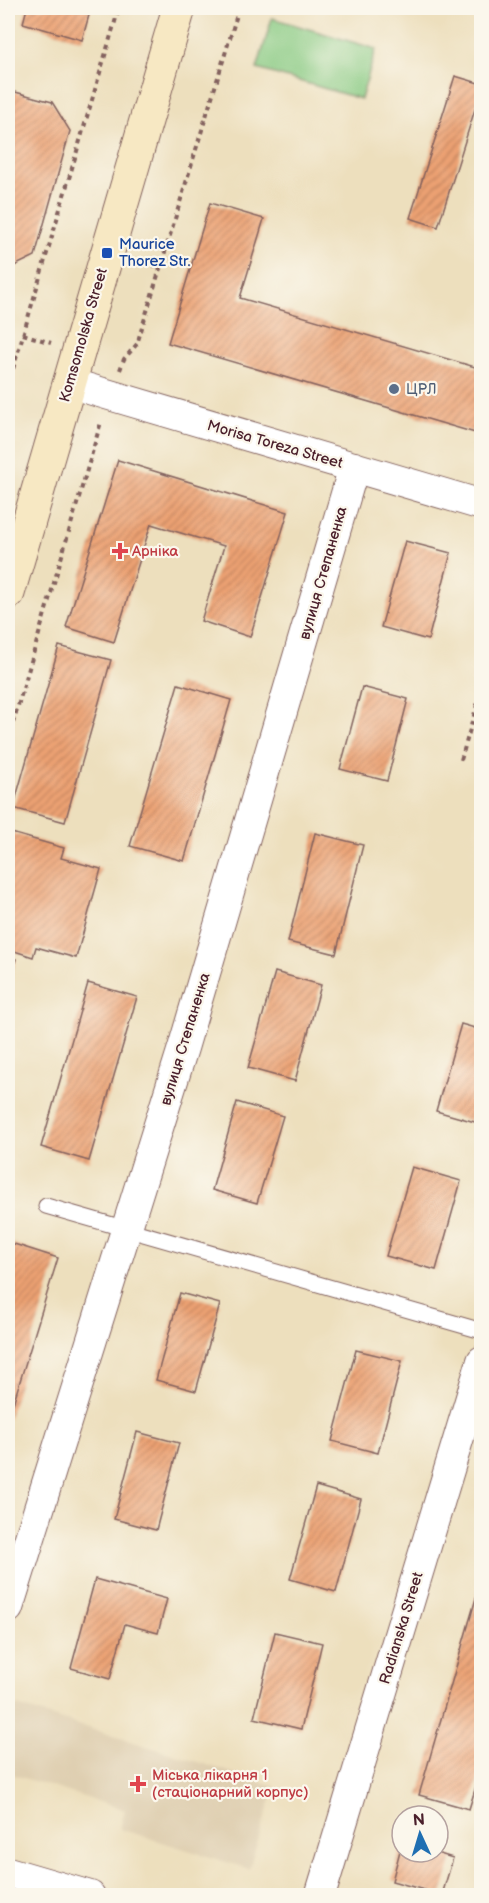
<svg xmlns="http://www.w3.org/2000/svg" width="489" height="1903" viewBox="0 0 489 1903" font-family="'Balsamiq Sans',sans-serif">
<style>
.built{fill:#dfcfb1}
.pitch{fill:#89ca83;stroke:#6a7457;stroke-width:1.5}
.building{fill:url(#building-hatch)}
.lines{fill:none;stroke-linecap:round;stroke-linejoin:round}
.lane-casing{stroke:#83625e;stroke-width:17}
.street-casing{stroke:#83625e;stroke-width:32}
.secondary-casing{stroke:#83625e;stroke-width:35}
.path{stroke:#83625e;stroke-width:4;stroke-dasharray:4.5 4.5;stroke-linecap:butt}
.lane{stroke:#fff;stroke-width:15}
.street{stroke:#fff;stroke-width:30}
.secondary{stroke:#f7e8c3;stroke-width:33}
.transit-dot{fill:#1a4fb4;stroke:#fbf7ec;stroke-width:2}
.service-dot{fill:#5c6f8a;stroke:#fbf7ec;stroke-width:2}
.health-dot{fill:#e0444e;stroke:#fbf7ec;stroke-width:2}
.labels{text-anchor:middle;stroke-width:4.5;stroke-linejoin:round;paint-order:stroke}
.transit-label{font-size:15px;fill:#164399;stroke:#fbf7ec;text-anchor:start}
.street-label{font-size:15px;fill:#4a1f2b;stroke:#fbf7ec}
.service-label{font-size:15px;fill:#4e5e75;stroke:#fbf7ec;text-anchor:start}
.health-label{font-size:15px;fill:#be3a42;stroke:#fbf7ec;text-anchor:start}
</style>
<defs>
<pattern id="building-hatch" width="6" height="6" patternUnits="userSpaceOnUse" patternTransform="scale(1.5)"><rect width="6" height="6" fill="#eca172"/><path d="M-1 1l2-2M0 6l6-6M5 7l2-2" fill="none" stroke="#c1835e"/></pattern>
</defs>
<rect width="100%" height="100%" fill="#fbf7ec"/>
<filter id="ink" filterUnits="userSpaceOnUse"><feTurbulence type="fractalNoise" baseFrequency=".0167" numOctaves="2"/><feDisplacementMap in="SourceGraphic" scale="12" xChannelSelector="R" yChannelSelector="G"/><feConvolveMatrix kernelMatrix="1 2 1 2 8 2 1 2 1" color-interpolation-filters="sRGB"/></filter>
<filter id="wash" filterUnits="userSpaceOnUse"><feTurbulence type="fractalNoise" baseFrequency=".008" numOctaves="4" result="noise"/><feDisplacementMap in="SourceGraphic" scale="24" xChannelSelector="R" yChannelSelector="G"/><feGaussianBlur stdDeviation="1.35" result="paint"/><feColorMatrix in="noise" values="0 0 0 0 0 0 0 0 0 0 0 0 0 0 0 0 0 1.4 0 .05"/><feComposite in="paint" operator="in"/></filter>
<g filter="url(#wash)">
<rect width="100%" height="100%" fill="#eddfbd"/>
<!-- built -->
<polygon class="built" points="8,1703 275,1786 249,1869 120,1829 125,1810 8,1773"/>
<!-- pitch -->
<polygon class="pitch" points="272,18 376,49 361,99 257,69"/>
<g id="blocks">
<!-- building -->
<g class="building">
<polygon points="27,8 91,8 82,40 23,23"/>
<polygon points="455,76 482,84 482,87 438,227 410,218"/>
<polygon points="8,90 52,102 70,131 35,256 8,269"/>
<polygon points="210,203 264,219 240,298 482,369 482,435 168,343"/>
<polygon points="118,460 288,512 250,637 201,621 224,546 151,524 114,642 66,627"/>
<polygon points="405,541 451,553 428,640 381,627"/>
<polygon points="59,646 111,660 65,822 13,808"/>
<polygon points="178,684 231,700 184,861 130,846"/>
<polygon points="362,687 408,699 387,781 340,769"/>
<polygon points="8,832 64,848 61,858 101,869 76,958 36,947 33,957 8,949"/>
<polygon points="315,833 363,845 336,954 288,942"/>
<polygon points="8,957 16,959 8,987"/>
<polygon points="275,972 321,985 295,1081 248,1068"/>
<polygon points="88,983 137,997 89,1161 41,1147"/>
<polygon points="461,1024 482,1030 482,1124 436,1111"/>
<polygon points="237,1102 283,1116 257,1203 212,1190"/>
<polygon points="412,1167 461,1181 436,1270 386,1256"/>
<polygon points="11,1243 58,1258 8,1420 8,1255"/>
<polygon points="180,1293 220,1304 196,1391 156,1380"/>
<polygon points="356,1350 402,1361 378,1453 332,1441"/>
<polygon points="137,1432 179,1443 156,1530 114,1519"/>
<polygon points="316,1486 361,1499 336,1592 290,1579"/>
<polygon points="95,1579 167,1599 158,1633 125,1624 110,1679 71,1668"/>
<polygon points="481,1581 482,1767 469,1809 419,1795"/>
<polygon points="275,1632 322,1643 301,1729 254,1718"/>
<polygon points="401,1847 402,1852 433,1852 453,1858 442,1895 392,1881"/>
</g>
</g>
</g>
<g filter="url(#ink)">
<use href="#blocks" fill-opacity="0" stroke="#83625e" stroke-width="1.5"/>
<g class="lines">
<defs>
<polyline id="lane" points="46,1206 482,1331"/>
<g id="street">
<polyline points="69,383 482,505"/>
<polyline points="8,1608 183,1048 354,467"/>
<polyline points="8,1872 90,1896"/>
<polyline points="320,1896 482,1361"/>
</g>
<polyline id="secondary" points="8,593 179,8"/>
</defs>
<!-- lane casing -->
<use href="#lane" class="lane-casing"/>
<!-- street casing -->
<use href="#street" class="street-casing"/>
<!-- secondary casing -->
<use href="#secondary" class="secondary-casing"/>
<!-- path -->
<g class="path">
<polyline points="136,261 161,268"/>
<polyline points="23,334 51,343"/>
<polyline points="120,370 124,359 137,344 239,8"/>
<polyline points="8,386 119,8"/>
<polyline points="8,740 101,422"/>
<polyline points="461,760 482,688"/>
</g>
<!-- lane -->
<use href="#lane" class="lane"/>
<!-- street -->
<use href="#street" class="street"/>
<!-- secondary -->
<use href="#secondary" class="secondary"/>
</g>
</g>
<!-- markers -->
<rect class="transit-dot" x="101" y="247" width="12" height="12" rx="3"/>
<circle class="service-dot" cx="394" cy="389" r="6"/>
<g class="health-dot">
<path d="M117 542h6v6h6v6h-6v6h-6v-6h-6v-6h6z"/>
<path d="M135 1775h6v6h6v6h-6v6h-6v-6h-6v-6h6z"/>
</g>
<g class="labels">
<!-- transit labels -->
<g class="transit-label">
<text x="119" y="249">Maurice<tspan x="119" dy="17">Thorez Str.</tspan></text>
</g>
<!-- street labels -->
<g class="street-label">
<text transform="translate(83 335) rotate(-74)" y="5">Komsomolska Street</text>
<text transform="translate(275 444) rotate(16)" y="5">Morisa Toreza Street</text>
<text transform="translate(323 573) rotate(-74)" y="5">вулиця Степаненка</text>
<text transform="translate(185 1039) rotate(-73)" y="5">вулиця Степаненка</text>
<text transform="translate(401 1628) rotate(-73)" y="5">Radianska Street</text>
</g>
<!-- service labels -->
<g class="service-label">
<text x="406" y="394">ЦРЛ</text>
</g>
<!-- health labels -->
<g class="health-label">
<text x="132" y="556">Арніка</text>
<text x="152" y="1780">Міська лікарня 1<tspan x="152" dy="17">(стаціонарний корпус)</tspan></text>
</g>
</g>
<!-- margin -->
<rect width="489" height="1903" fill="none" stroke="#fbf7ec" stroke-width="30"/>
<!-- north arrow -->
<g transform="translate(420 1834) rotate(356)"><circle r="28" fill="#fbf7ec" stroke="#b4a19f" stroke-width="1.5"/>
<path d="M0-4.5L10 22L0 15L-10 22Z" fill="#1f6fb2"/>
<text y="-9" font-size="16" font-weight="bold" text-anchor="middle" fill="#4a1f2b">N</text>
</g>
</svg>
